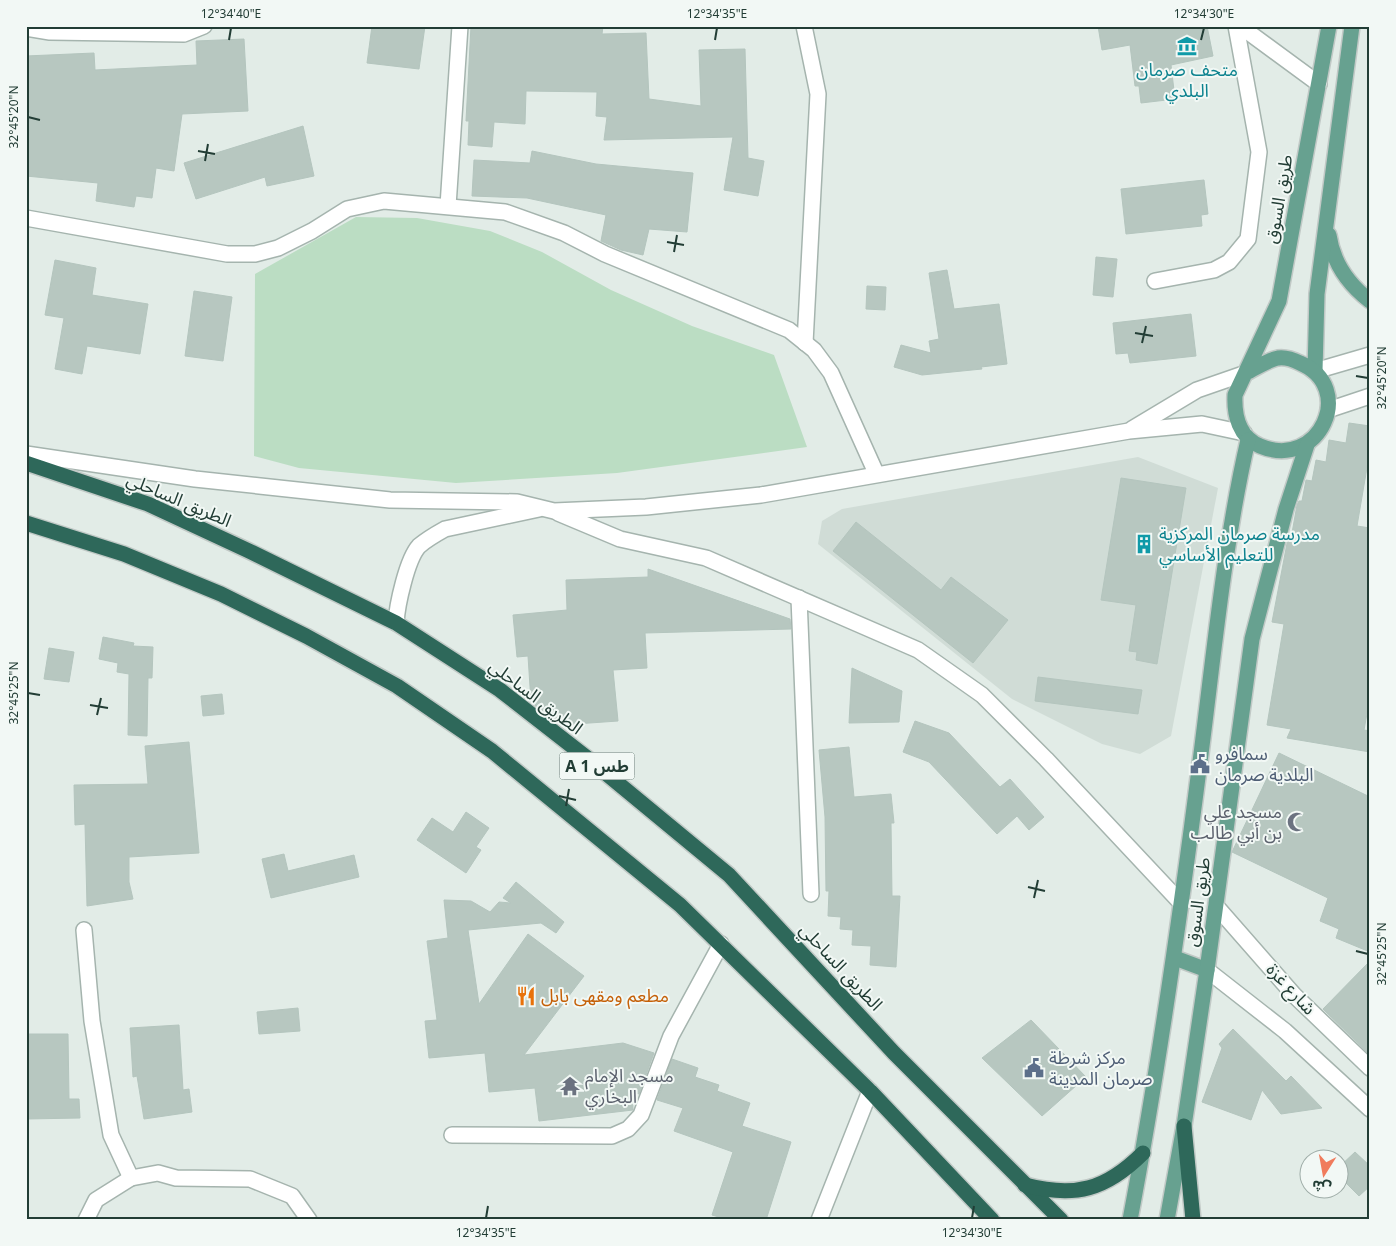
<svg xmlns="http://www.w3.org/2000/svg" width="1396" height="1246" viewBox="0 0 1396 1246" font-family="'Noto Sans','Noto Sans Arabic',sans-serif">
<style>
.built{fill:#d0dcd6}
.green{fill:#bbddc3}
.building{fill:#b7c7c0;stroke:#b4c5be}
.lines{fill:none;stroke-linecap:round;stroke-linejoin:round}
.minor-casing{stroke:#a5b4ae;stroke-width:18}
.major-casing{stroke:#c1c9c6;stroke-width:18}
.highway-casing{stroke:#c1c9c6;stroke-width:18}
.minor{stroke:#fff;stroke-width:15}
.major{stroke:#67a190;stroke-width:15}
.highway{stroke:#2e685a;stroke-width:15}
.ticks{fill:none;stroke:#223d35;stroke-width:2}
.labels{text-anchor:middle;stroke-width:4;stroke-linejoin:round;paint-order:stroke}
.shield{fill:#f2f8f5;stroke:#60756f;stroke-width:1}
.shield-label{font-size:16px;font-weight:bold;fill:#223d35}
.culture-label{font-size:18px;fill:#0d838f;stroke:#f2f8f5}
.street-label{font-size:18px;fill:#223d35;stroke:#f2f8f5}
.service-label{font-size:18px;fill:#4e5e75;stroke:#f2f8f5;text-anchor:start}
.worship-label{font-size:18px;fill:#5b616d;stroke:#f2f8f5;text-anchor:end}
.food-label{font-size:18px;fill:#c56008;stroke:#f2f8f5;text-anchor:start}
.neatline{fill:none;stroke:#223d35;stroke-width:2}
.ticks-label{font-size:12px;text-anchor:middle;fill:#223d35}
</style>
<rect width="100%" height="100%" fill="#e2ece7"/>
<!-- built -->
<polygon class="built" points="1138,457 1218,488 1171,736 1140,754 1102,744 1012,699 818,544 822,521 842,509"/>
<!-- green -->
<polygon class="green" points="356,217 417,218 490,231 542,252 611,290 692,326 774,355 807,447 617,473 456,483 299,468 254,456 255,274"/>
<!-- building -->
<g class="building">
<polygon points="372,26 425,26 419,69 367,63"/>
<polygon points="471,26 603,26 602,34 646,33 649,99 701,106 699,50 745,49 748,158 764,161 758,196 724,190 733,137 604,140 607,117 596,116 597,92 526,91 525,124 494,122 492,147 468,145 469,121 466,121"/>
<polygon points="1098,26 1207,26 1213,56 1171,65 1175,99 1141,103 1139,86 1135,86 1130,45 1102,50"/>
<polygon points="244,39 248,111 182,114 174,171 156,168 152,198 136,196 134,207 96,201 98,183 26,176 30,112 26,113 26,56 94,53 95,70 197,65 196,41"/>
<polygon points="303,126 314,176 267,186 265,177 196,199 184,163"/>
<polygon points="532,151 596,164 693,173 687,232 649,229 643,255 621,250 601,241 606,215 527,198 472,196 474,160 530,163"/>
<polygon points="1204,180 1208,214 1201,215 1202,226 1126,234 1121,189"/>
<polygon points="1096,257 1117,259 1113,297 1093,295"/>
<polygon points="55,260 96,268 92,295 148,304 140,354 87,346 82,374 55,369 64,318 45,315"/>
<polygon points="947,270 954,309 999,304 1007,364 981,367 982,369 922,375 894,367 901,345 931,353 929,341 939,339 929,273"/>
<polygon points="867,286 886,287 885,310 866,309"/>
<polygon points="194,291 232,297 223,361 185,356"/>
<polygon points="1191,314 1196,356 1130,363 1128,353 1116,354 1113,323"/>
<polygon points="1349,423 1370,426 1370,450 1357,526 1370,528 1370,697 1364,730 1370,731 1370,752 1287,738 1291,729 1267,725 1284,624 1272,622 1289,533 1292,533 1297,505 1299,501 1302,501 1306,480 1312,481 1316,460 1326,462 1329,440 1346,443"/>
<polygon points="1121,478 1186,488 1157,664 1136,660 1137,652 1129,651 1136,605 1101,600"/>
<polygon points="856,522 941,590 951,577 1008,620 973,663 833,551"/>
<polygon points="648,569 790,619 791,629 645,633 647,668 613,670 618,721 561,725 531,702 528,656 517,657 513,615 567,610 566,580 648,577"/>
<polygon points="103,637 134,643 133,646 153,647 152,678 148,678 147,736 128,735 129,674 117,672 118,663 99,659"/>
<polygon points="49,648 74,652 69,682 44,679"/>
<polygon points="852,668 902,691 899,722 849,723"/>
<polygon points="1038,677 1142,690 1138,714 1035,701"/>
<polygon points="222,694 224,714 203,716 201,696"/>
<polygon points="915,721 949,733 1000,787 1010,779 1044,817 1029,830 1017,816 997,834 929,762 903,752"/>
<polygon points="189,742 199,853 129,857 129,882 133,899 87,906 85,824 75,825 74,785 148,784 145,746"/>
<polygon points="849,747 854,797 891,794 894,823 891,823 892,896 900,896 896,967 870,965 871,946 852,945 853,930 840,929 841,917 828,916 829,891 826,891 825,817 819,750"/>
<polygon points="1279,753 1370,797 1370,952 1336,938 1339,929 1320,921 1328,898 1232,852"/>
<polygon points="466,812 489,828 476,847 481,850 466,873 417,840 432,818 453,832"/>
<polygon points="284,854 288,871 354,855 359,877 271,898 262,859"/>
<polygon points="516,882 564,922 556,933 541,923 468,930 479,1004 528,934 584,976 524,1055 623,1043 654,1053 639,1094 632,1092 633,1110 539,1121 535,1088 489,1092 485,1053 429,1058 425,1021 437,1020 427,941 448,938 444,900 471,901 490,912 499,902 511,903 503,898"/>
<polygon points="1370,961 1370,1055 1323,1009"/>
<polygon points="298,1008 300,1031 259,1034 257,1012"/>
<polygon points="1031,1020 1086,1077 1042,1116 982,1058"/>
<polygon points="179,1025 183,1090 189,1089 192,1112 144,1119 137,1076 133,1077 130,1028"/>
<polygon points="1233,1029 1286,1081 1291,1076 1322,1108 1281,1114 1262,1090 1251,1120 1202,1102 1222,1048 1219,1044"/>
<polygon points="26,1034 68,1034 69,1099 79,1099 80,1118 26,1119"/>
<polygon points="672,1059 698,1068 695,1077 719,1085 717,1091 750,1103 742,1126 791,1142 766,1220 729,1220 712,1215 733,1152 674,1131 683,1108 657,1100"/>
<polygon points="1355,1152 1370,1166 1370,1186 1359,1196 1338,1175 1338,1168"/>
</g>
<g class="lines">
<defs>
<g id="minor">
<polyline points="804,26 818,94 805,343"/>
<polyline points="1240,26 1319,84"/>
<polyline points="26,28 50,32 184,34 204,26"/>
<polyline points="448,206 460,26"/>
<polyline points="26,218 227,254 255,254 278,248 312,231 347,209 384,201 505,212 564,233 605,254 789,330 814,350 831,373 876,473"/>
<polyline points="1155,281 1214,270 1229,262 1248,239 1259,152 1236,26"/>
<polyline points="1315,371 1370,355"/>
<polyline points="1328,410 1370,396"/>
<polyline points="1132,429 1197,390 1246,373"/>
<polyline points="26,454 195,479 390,500 517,502 554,511 646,507 761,495 1129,431 1202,424 1244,433"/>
<polyline points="558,513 620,539 706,558 918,650 982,695 1046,759 1182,904"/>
<polyline points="799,598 811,894"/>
<path d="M396,623C397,605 407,559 419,546C427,539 436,534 445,529L539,509"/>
<polyline points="1216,906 1294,995 1370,1068"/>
<polyline points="84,930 92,1021 111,1135 131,1178"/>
<polyline points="1207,970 1285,1031 1370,1109"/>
<polyline points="452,1135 612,1136 628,1129 641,1115 671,1036 721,944"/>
<polyline points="86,1220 96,1200 131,1178 158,1173 176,1178 250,1179 292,1196 309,1220"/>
<polyline points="819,1220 870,1091"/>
</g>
<g id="major">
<path d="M1329,235C1333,263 1348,284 1370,301"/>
<polyline points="1315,371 1317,294 1352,26"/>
<path d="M1246,373C1256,368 1268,360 1278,358C1285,357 1294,360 1300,363C1357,387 1320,471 1260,446C1239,437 1234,415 1235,395L1279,301L1329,26"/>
<polyline points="1175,958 1207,970"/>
<path d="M1130,1220C1160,1062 1182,904 1202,746C1215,644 1225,540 1248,440"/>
<polyline points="1167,1220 1184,1126 1207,970 1252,639 1286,509 1307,445"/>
</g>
<g id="highway">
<polyline points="26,463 148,504 249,551 396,623 500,690 591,761 729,875 894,1053 1061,1220"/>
<polyline points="26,523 124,554 221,594 306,636 397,686 492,751 680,905 870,1091 992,1220"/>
<polyline points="1184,1126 1193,1220"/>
<path d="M1025,1185C1075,1198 1106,1190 1143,1153"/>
</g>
</defs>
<!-- minor casing -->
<use href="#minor" class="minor-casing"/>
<!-- major casing -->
<use href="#major" class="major-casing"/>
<!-- highway casing -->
<use href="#highway" class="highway-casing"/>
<!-- minor -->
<use href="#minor" class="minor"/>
<!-- major -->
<use href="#major" class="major"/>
<!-- highway -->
<use href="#highway" class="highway"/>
</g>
<!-- ticks -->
<path class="ticks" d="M229,40L231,28M715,40L717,28M1201,40L1204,28M28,117L40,120M198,151L215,154M205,161L208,144M667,242L684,245M674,252L677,235M1135,333L1153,336M1142,343L1146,326M1356,376L1368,378M28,693L40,695M90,705L108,708M97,715L101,698M559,796L576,800M566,806L569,789M1028,887L1045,891M1034,898L1038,880M1356,951L1368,954M486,1218L488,1206M972,1218L974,1206"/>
<!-- icons -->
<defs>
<symbol id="museum-bare" viewBox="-9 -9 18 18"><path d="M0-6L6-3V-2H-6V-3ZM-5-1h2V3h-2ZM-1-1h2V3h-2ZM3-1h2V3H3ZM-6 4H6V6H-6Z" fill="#0f9aa8" stroke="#f2f8f5" stroke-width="2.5" paint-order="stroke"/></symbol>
<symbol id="building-bare" viewBox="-9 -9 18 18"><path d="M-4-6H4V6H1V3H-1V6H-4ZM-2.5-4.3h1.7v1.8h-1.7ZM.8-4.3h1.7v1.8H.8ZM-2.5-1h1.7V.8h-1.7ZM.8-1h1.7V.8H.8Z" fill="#0f9aa8" stroke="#f2f8f5" stroke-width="2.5" paint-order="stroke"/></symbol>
<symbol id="civic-bare" viewBox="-9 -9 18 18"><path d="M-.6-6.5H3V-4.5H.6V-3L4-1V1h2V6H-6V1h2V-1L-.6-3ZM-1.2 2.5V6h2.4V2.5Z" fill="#5c6f8a" stroke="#f2f8f5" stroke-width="2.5" paint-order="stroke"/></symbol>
<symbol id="mosque-bare" viewBox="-9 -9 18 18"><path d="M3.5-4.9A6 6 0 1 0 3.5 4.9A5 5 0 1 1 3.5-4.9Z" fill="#6b7280" stroke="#f2f8f5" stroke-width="2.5" paint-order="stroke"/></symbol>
<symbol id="restaurant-bare" viewBox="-9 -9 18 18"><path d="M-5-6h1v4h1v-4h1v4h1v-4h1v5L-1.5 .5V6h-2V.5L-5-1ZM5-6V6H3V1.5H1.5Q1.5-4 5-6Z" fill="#e8710a" stroke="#f2f8f5" stroke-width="2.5" paint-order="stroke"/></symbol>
<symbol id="temple-bare" viewBox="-9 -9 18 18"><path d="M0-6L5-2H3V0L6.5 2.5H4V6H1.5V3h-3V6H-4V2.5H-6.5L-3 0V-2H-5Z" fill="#6b7280" stroke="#f2f8f5" stroke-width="2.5" paint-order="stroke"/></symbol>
</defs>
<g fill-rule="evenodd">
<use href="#museum-bare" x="1173" y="32" width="28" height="28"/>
<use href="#building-bare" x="1130" y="530" width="28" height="28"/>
<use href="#civic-bare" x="1186" y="750" width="28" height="28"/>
<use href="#mosque-bare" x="1283" y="808" width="28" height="28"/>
<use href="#restaurant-bare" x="512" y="982" width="28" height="28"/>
<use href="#civic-bare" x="1020" y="1054" width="28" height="28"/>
<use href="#temple-bare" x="556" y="1072" width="28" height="28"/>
</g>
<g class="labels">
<!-- shield labels -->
<rect class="shield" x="559.5" y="752.5" width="75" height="27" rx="4"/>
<g class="shield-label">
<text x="597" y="772">A 1 طس</text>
</g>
<!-- culture labels -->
<g class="culture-label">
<text x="1187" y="76">متحف صرمان<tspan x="1187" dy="21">البلدي</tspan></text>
<text x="1159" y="540" text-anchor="start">مدرسة صرمان المركزية<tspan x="1159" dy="21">للتعليم الأساسي</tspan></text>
</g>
<!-- street labels -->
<g class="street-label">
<text transform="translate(1279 199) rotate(-80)" y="6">طريق السوق</text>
<text transform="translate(179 500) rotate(23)" y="6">الطريق الساحلي</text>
<text transform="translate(536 697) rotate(37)" y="6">الطريق الساحلي</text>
<text transform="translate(1198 902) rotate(-82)" y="6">طريق السوق</text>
<text transform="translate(841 967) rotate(47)" y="6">الطريق الساحلي</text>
<text transform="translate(1291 989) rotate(47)" y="6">شارع غزة</text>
</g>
<!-- service labels -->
<g class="service-label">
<text x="1215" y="760">سمافرو<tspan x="1215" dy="21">البلدية صرمان</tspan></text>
<text x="1049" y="1064">مركز شرطة<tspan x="1049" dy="21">صرمان المدينة</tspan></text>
</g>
<!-- worship labels -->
<g class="worship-label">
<text x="1282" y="818">مسجد علي<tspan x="1282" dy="21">بن أبي طالب</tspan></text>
<text x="585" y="1082" text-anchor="start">مسجد الإمام<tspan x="585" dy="21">البخاري</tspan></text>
</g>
<!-- food labels -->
<g class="food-label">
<text x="541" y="1002">مطعم ومقهى بابل</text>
</g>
</g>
<!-- border -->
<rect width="1396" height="1246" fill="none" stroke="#f2f8f5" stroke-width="55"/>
<!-- north arrow -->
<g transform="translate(1324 1174) rotate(191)"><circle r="24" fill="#f2f8f5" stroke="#9fada8"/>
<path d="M0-4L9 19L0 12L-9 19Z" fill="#f07b5c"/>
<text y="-8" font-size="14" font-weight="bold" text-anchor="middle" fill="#223d35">ش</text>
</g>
<rect x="28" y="28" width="1340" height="1190" class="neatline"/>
<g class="ticks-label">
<text x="231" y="18">12°34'40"E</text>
<text x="717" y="18">12°34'35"E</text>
<text x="1204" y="18">12°34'30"E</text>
<text transform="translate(14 117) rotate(-90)" y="4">32°45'20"N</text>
<text transform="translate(1382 378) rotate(-90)" y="4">32°45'20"N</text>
<text transform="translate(14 693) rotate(-90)" y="4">32°45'25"N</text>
<text transform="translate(1382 954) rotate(-90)" y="4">32°45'25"N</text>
<text x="486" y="1237">12°34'35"E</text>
<text x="972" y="1237">12°34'30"E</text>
</g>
</svg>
